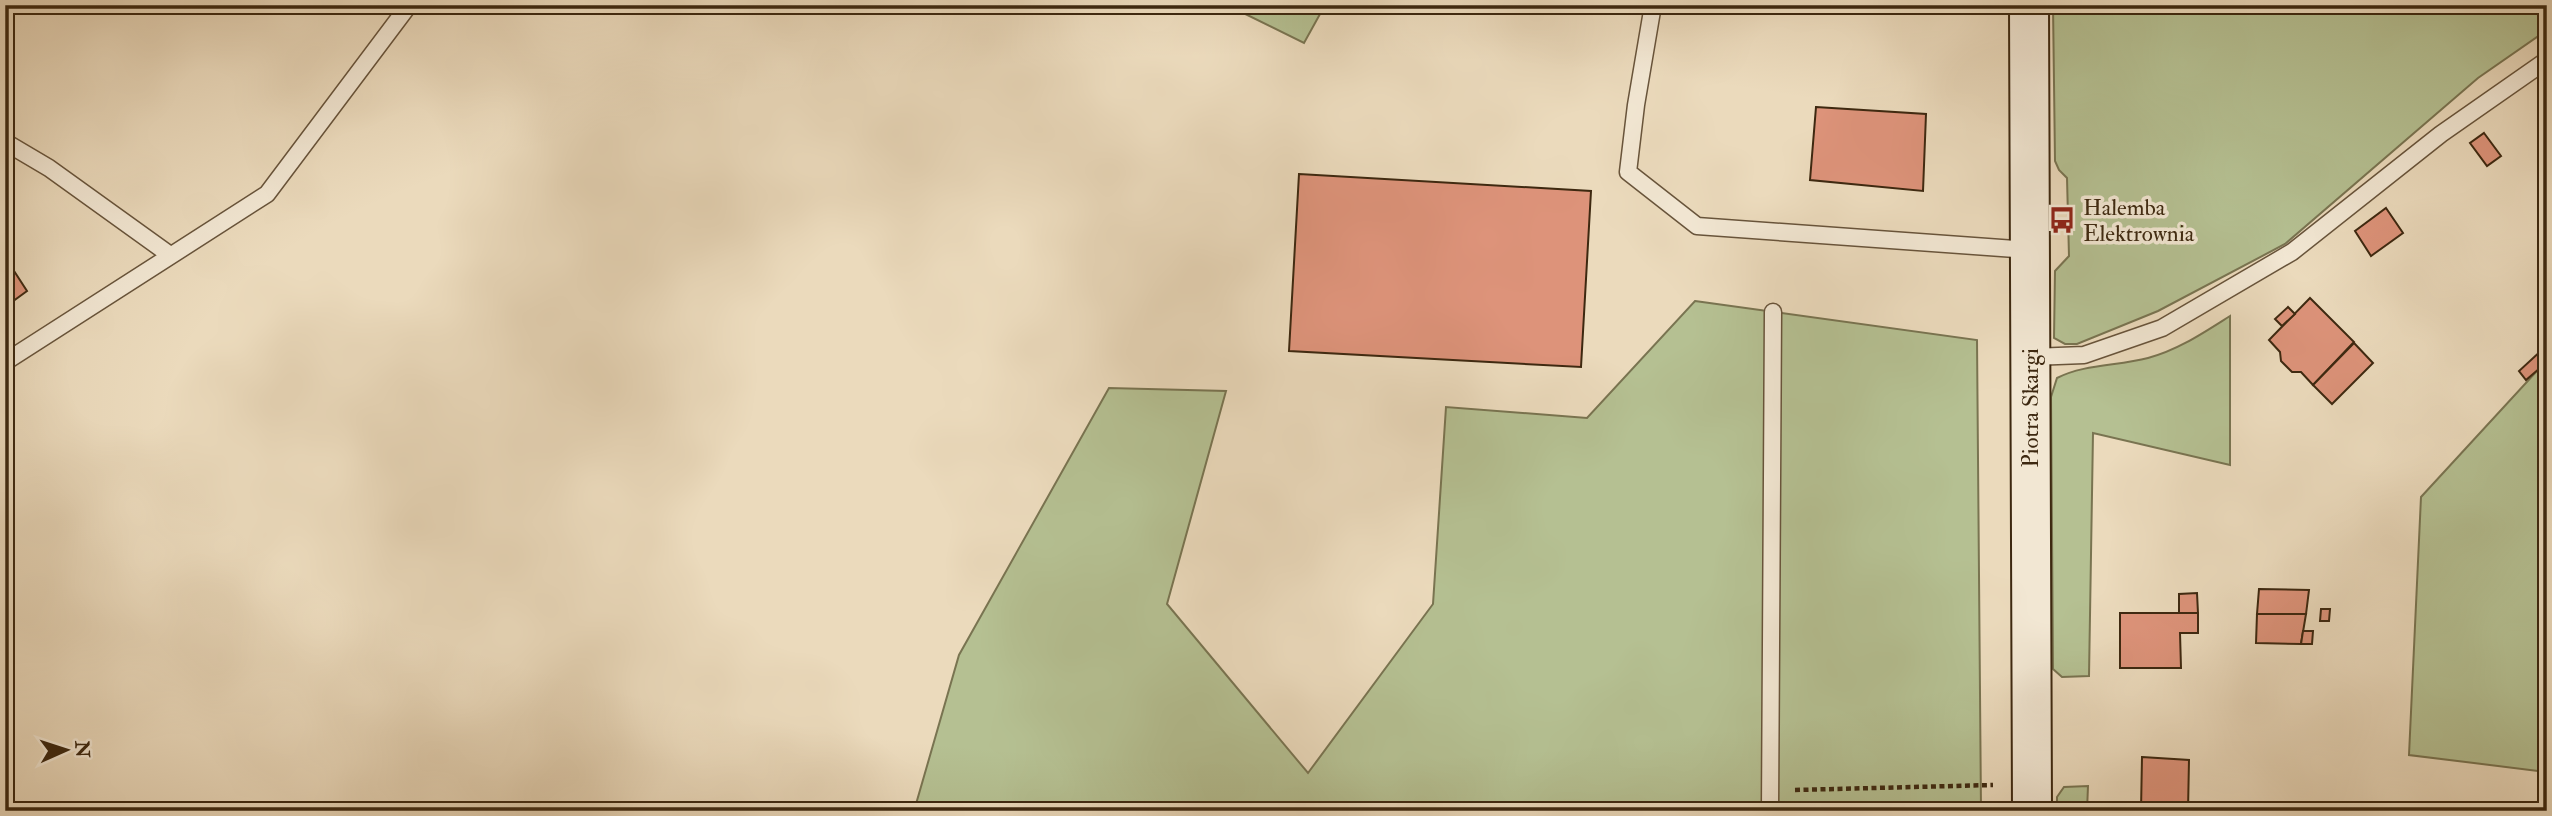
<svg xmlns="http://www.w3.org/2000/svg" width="2552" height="816" viewBox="0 0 2552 816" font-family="'IM FELL Double Pica',serif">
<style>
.green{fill:#b5c092;stroke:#797451;stroke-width:2}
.building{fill:#dd937a;stroke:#3d2810;stroke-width:2}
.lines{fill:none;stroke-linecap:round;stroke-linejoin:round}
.lane-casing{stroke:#68543b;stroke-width:19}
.secondary-casing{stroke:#3d2810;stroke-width:42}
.path{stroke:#3d2810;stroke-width:4.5;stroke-dasharray:5 3.5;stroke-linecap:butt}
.lane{stroke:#f2e7d3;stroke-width:16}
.secondary{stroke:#f2e7d3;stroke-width:38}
.labels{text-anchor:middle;stroke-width:7;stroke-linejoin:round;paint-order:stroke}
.poi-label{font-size:23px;fill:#3d2810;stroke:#f2e7d3;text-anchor:start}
.street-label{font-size:23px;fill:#3d2810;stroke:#f2e7d3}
</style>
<rect width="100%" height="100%" fill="#ebdabc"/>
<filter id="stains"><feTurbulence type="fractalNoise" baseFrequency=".00286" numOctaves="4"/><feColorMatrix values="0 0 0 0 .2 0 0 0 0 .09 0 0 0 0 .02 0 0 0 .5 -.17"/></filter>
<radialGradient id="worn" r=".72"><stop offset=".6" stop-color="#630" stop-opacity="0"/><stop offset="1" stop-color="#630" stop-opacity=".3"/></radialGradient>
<!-- green -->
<g class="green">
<polygon points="1227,5 1325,5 1304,43"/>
<polygon points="2053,5 2547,5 2547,30 2478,78 2285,244 2158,311 2077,344 2065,344 2054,338 2055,271 2069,256 2067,178 2059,170 2055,161"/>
<polygon points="1695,301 1977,340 1981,811 914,811 959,655 1109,388 1226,391 1167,604 1308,773 1433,604 1446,407 1587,418"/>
<path d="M2230,316V465L2093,433L2089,676L2062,677L2053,669L2051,397L2057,378C2084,364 2118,366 2148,358C2178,350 2203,333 2230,316Z"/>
<polygon points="2547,360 2547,772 2409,755 2421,497"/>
<polygon points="2088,786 2087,811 2057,811 2057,797 2064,787"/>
</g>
<!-- building -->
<g class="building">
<polygon points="1816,107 1926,114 1923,191 1810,180"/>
<polygon points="2484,133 2501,156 2487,166 2470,143"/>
<polygon points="1299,174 1591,191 1581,367 1289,351"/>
<polygon points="2386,208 2403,233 2371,256 2355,231"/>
<polygon points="5,257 27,291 5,307"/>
<polygon points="2310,298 2354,342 2313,385 2301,372 2292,372 2281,361 2280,352 2269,340"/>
<polygon points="2288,307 2295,314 2282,326 2275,319"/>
<polygon points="2547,317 2547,331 2540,324"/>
<polygon points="2354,343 2373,363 2332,404 2313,385"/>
<polygon points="2543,349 2547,354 2547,362 2526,380 2519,371"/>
<polygon points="2259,589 2309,590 2306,614 2257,614"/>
<polygon points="2197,593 2198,613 2179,613 2179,594"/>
<polygon points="2321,609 2330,609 2329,621 2320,621"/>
<polygon points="2120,613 2198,613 2198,633 2180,633 2181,668 2120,668"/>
<polygon points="2257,614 2306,614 2301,644 2256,643"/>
<polygon points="2303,631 2313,631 2312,644 2301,644"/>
<polygon points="2142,757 2189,760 2188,811 2141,811"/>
</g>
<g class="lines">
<defs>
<g id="lane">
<polyline points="1653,5 1636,105 1628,172 1697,226 2029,250"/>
<polyline points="5,142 49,168 170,255"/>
<polyline points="2030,357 2084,355 2162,328 2292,252 2441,134 2547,60"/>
<polyline points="5,362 267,194 409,5"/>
<polyline points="1770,811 1773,312"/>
</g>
<polyline id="secondary" points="2029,5 2032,811"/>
</defs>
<!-- lane casing -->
<use href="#lane" class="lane-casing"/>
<!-- secondary casing -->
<use href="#secondary" class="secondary-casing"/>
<!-- path -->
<polyline class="path" points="1795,790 1993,785"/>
<!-- lane -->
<use href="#lane" class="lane"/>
<!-- secondary -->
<use href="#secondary" class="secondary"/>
</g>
<!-- icons -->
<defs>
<symbol id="bus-bare" viewBox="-9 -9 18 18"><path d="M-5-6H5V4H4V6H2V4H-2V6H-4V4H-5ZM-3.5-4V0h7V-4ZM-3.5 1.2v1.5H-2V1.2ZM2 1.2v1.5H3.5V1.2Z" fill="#8f2418" stroke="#f2e7d3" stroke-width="2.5" paint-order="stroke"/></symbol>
</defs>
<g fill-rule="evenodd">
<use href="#bus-bare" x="2043" y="201" width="38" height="38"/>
</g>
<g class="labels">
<!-- poi labels -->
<g class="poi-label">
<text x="2083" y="215">Halemba<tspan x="2083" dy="26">Elektrownia</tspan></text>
</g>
<!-- street labels -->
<g class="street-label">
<text transform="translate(2030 408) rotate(-90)" y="8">Piotra Skargi</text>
</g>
</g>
<!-- margin -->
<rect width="2552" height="816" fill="none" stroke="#ebdabc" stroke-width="28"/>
<rect x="7" y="7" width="2538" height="802" fill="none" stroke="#3d2810" stroke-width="3.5"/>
<rect x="14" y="14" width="2524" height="788" fill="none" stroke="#3d2810" stroke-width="2"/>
<!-- north arrow -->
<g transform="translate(66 750) rotate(87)" stroke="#f2e7d3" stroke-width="5" paint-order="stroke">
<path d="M0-5L12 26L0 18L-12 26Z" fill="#3d2810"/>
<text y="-10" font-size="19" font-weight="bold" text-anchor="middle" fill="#3d2810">N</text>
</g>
<rect width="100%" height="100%" filter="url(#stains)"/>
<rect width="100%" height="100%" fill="url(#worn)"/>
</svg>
